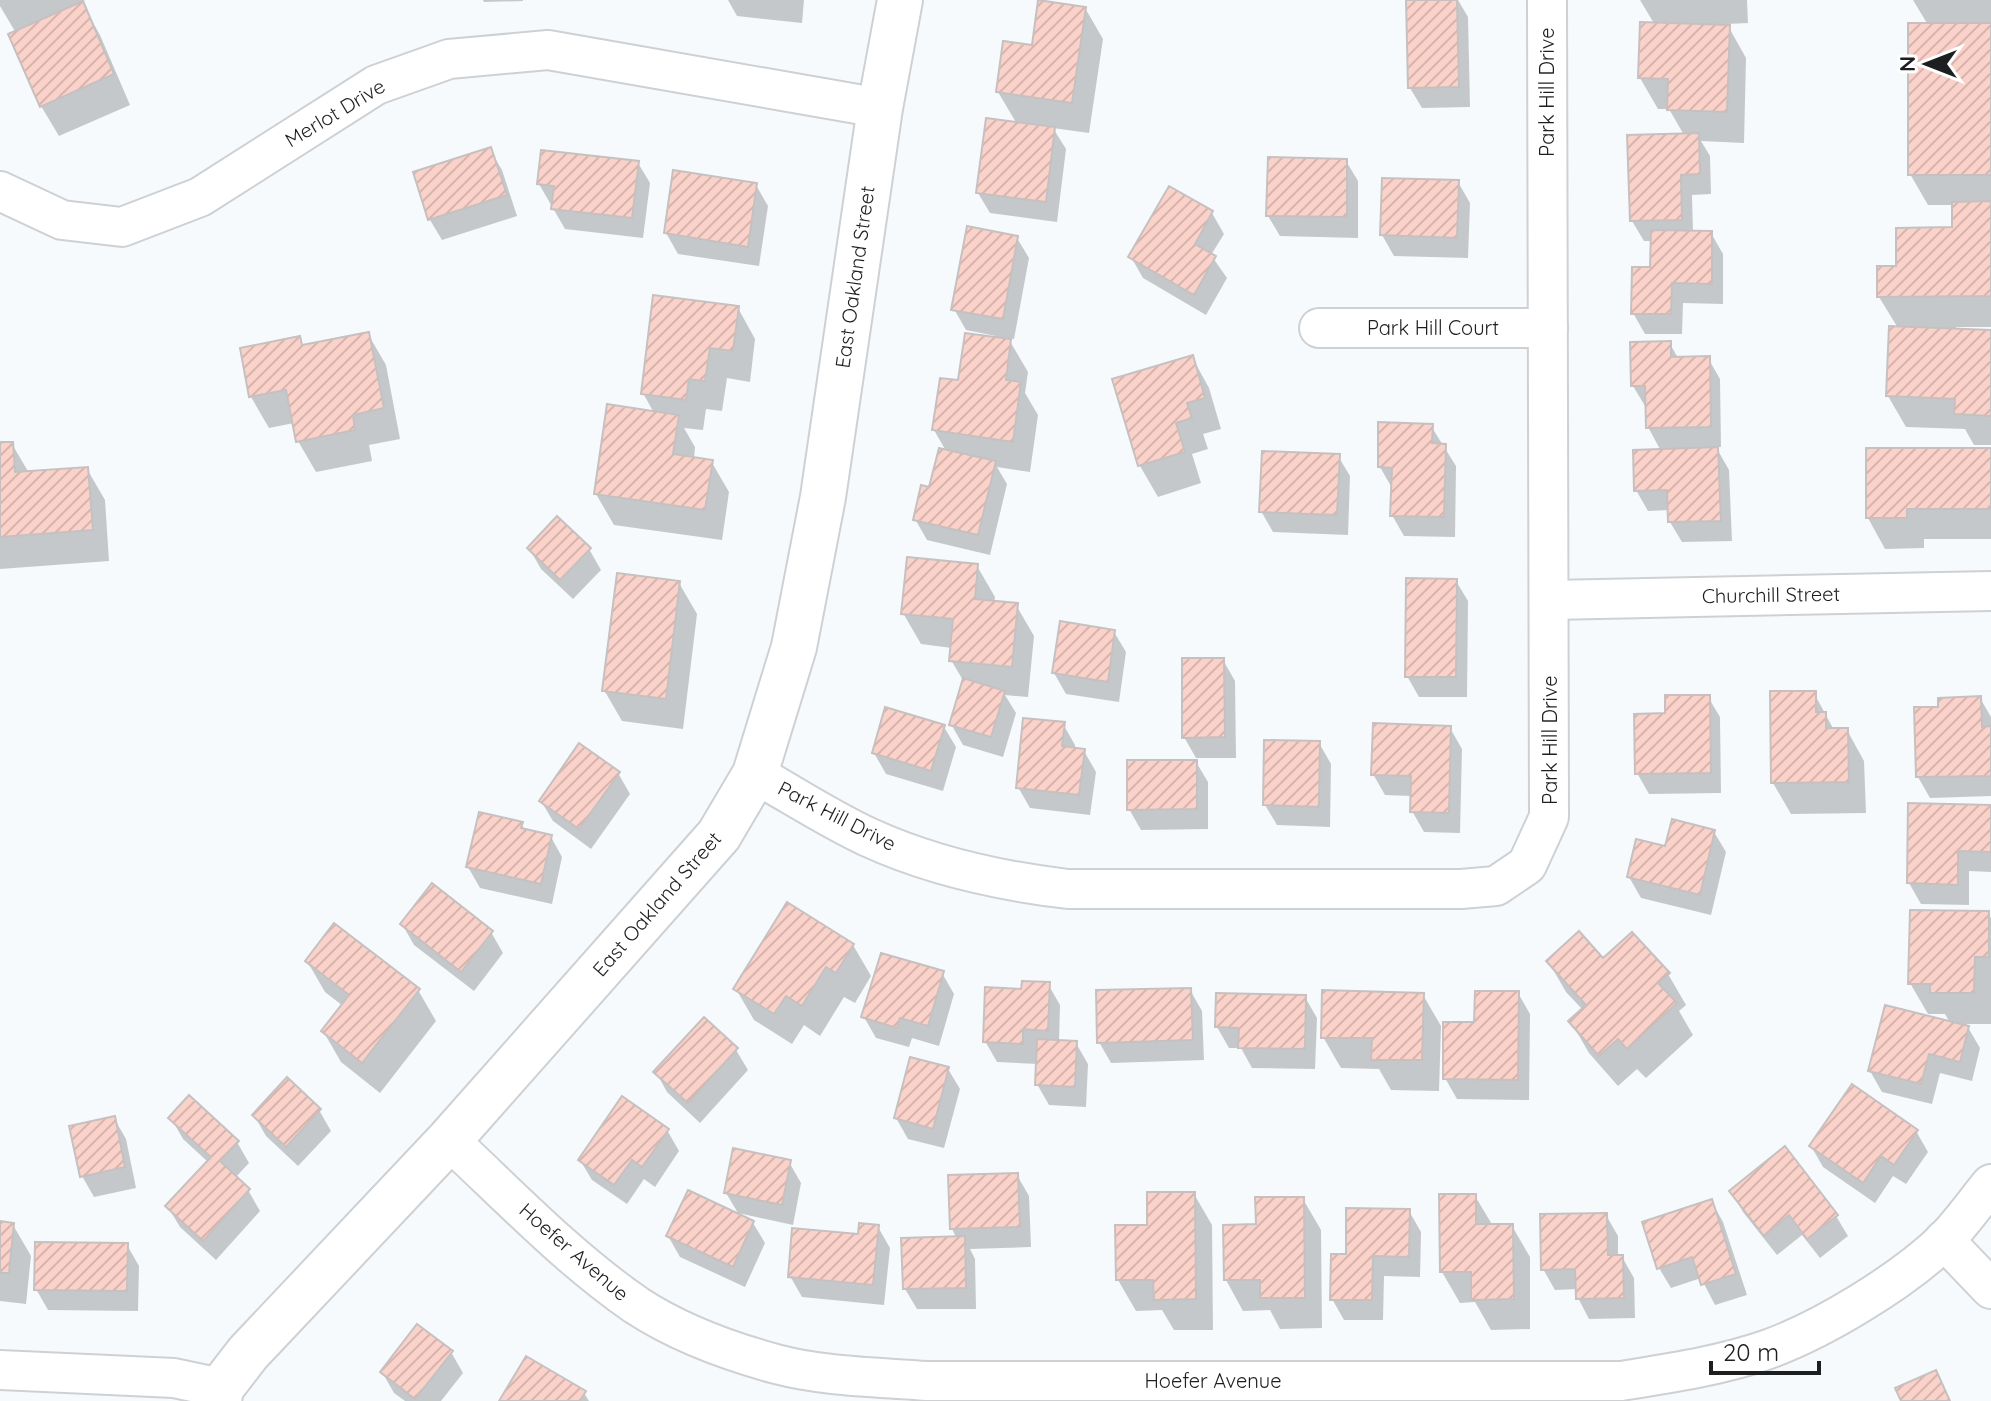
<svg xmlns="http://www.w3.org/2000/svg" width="1991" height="1401" viewBox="0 0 1991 1401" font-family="Quicksand,sans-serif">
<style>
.shadow{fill:#0003}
.building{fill:url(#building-hatch);stroke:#c6c1c0;stroke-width:2}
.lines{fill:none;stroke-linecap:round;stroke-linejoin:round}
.street-casing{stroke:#ced1d4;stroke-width:42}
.secondary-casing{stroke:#ced1d4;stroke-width:48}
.street{stroke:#fff;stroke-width:38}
.secondary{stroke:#fff;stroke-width:44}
.labels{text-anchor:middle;stroke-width:6;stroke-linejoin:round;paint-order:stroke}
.street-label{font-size:20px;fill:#1d1e1f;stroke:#fff}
</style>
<defs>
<pattern id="building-hatch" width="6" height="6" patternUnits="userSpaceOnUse" patternTransform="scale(2)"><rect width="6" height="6" fill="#fbd2ca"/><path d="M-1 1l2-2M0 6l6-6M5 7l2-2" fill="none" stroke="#d7b4ad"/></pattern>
</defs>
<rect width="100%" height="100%" fill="#f7fafd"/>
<!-- shadow -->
<g class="shadow">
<polygon points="0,0 85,0 81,2 100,35 130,105 59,136 41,106 16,33 0,6"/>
<polygon points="483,0 523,0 523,1 484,2"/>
<polygon points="728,0 804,0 802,23 737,16"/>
<polygon points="1408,0 1458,0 1468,17 1470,107 1422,108 1410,88"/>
<polygon points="1640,0 1747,0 1748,23 1727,24 1746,58 1744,143 1701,141 1710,156 1711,194 1692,195 1693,233 1711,233 1723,254 1723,304 1683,303 1682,334 1645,334 1633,313 1652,269 1652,241 1644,241 1632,221 1684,135 1669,109 1658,109 1640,78 1655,25"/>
<polygon points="1913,0 1991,0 1991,327 1956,327 1956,331 1991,332 1991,445 1974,445 1965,429 1906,427 1888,396 1898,328 1879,297 1898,268 1954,229 1954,205 1928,205 1910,174 1928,25"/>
<polygon points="1085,8 1103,39 1089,133 1053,128 1066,149 1057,222 990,213 978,193 1017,124 998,92 1034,47"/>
<polygon points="490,150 502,170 517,216 442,240 430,220 416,174"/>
<polygon points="1346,161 1358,181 1358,238 1280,236 1268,216"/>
<polygon points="638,163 650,183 643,238 565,229 539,184"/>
<polygon points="1458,182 1470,203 1468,258 1394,256 1382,235"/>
<polygon points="756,185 768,206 759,266 678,254 666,233"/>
<polygon points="1212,213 1224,234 1211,255 1227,278 1206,315 1143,278 1131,257"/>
<polygon points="1017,238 1029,258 1014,339 1008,338 1028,372 1025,393 1038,415 1030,472 997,467 1007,484 990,555 927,540 915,519 931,490 946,451 934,430 960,382 995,339 996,336 966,330 954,309"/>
<polygon points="738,308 755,339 750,382 727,378 722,411 706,409 703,430 684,428 695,447 694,459 711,461 729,492 722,540 614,525 596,494 654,413 643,393"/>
<polygon points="368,334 386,365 400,439 369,445 372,461 316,472 298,441 294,423 269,428 251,397 242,349 299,338 304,347"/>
<polygon points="1670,344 1678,358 1708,358 1720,379 1721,447 1716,447 1729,470 1732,541 1682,542 1670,522 1670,510 1648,511 1636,490 1661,451 1648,427 1648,406 1645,406 1633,386"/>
<polygon points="1192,357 1209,388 1221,429 1203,434 1208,449 1192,454 1201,483 1158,497 1140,466 1114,380"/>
<polygon points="1431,426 1456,466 1455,537 1404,536 1392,515 1392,488 1380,467"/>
<polygon points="0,441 0,444 12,444 29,473 87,469 105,500 109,561 0,569"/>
<polygon points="1991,450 1991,539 1924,539 1924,548 1885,549 1868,518"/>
<polygon points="1338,456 1350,476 1348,535 1273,532 1261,511"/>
<polygon points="529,548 589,549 601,570 573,599 541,569"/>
<polygon points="977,566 995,597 994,603 1016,605 1034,636 1028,697 1005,695 1016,713 1003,757 963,745 951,724 964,682 951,660 952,648 921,644 903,613"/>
<polygon points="1456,581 1468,601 1467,697 1419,697 1407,676"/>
<polygon points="679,583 697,614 683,729 622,721 604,690"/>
<polygon points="1114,632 1126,652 1119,702 1066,694 1054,673"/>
<polygon points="1223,660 1235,681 1236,758 1196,758 1184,737"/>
<polygon points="1814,693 1834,730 1847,730 1864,761 1866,813 1791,814 1773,783"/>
<polygon points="1708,697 1720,717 1721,793 1649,794 1637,773 1668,715"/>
<polygon points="1980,698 1991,717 1991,796 1930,798 1918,777 1940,708"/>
<polygon points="1063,724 1075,745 1075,750 1084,751 1096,772 1090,815 1030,808 1018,787"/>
<polygon points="944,727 956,747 943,791 886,774 874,753"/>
<polygon points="1450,728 1462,749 1460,833 1424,832 1412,811 1412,796 1385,795 1373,774"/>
<polygon points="1319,743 1331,764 1330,827 1277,825 1265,805"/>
<polygon points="1196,762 1208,782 1208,829 1141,830 1129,809"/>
<polygon points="618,773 630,794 591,849 553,821 541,801"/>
<polygon points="1991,807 1991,872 1969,871 1969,905 1921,904 1909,883"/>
<polygon points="521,824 526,831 551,837 562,857 552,904 480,888 468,867"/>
<polygon points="1714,832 1726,852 1711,915 1641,898 1629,877 1667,848"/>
<polygon points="1988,913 1991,918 1991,1024 1966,1024 1980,1048 1972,1081 1940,1073 1932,1104 1882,1092 1870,1071 1950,1023 1945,1014 1928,1014 1910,983"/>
<polygon points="402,924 491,932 503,953 474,991 414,945"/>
<polygon points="853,945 871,976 855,1003 844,997 820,1036 804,1025 792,1044 754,1020 736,989"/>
<polygon points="307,961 418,990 436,1021 380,1093 341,1062 323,1031 343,1006 325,992"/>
<polygon points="1548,961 1603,961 1668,974 1686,1005 1679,1011 1693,1035 1646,1078 1637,1069 1618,1086 1589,1053 1571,1022 1583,1010 1566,992"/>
<polygon points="942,973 954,994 939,1046 912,1038 909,1047 876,1038 864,1017"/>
<polygon points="1048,984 1060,1005 1059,1042 1076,1043 1088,1064 1086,1107 1049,1105 1037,1084 1038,1064 997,1062 985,1041 1023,991"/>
<polygon points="1190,990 1202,1011 1204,1060 1111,1063 1099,1042"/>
<polygon points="1518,993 1530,1014 1529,1100 1457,1099 1445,1078 1476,1024"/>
<polygon points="1423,995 1441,1026 1439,1091 1391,1090 1379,1069 1341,1068 1323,1037"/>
<polygon points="1305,997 1317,1018 1315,1069 1252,1068 1241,1048 1229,1048 1217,1027"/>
<polygon points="736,1050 748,1070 700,1123 667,1092 656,1072"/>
<polygon points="948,1069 960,1089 944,1148 908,1139 896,1118"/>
<polygon points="319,1110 331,1131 298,1166 266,1136 254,1115"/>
<polygon points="114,1118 126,1139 136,1188 94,1197 82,1176"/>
<polygon points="171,1118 237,1142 249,1163 235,1178 248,1190 260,1211 216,1260 180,1227 168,1207 208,1162 183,1139"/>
<polygon points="667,1130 679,1151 655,1187 644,1179 627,1204 592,1180 580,1160"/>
<polygon points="1916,1131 1928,1152 1906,1184 1893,1176 1875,1203 1823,1167 1811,1146"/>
<polygon points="789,1162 801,1183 793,1225 738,1213 726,1193"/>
<polygon points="1017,1175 1029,1196 1031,1247 970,1249 975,1259 976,1309 917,1309 905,1289 957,1239 952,1229"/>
<polygon points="1731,1191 1836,1216 1848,1236 1820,1258 1802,1235 1777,1255 1743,1212"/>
<polygon points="1194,1194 1212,1225 1213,1330 1174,1330 1162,1310 1136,1311 1118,1280 1149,1227"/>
<polygon points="1475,1196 1493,1226 1512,1226 1530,1257 1530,1329 1491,1330 1475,1302 1460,1303 1442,1272"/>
<polygon points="1303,1199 1321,1230 1322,1328 1280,1329 1270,1310 1243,1311 1226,1280 1258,1226"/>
<polygon points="1712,1202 1723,1222 1747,1295 1715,1305 1701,1278 1671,1288 1659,1268"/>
<polygon points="1409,1211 1421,1232 1420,1277 1384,1276 1383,1320 1344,1320 1332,1299 1348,1256"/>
<polygon points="1606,1215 1618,1236 1618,1257 1622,1257 1634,1278 1635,1318 1589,1319 1578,1298 1577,1289 1555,1290 1543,1269"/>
<polygon points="0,1223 13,1225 31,1256 26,1304 0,1301"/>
<polygon points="753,1223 765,1243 745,1287 680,1257 668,1236"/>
<polygon points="878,1227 890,1248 884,1305 802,1297 790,1276"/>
<polygon points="127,1245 139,1266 138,1311 48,1310 36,1289"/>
<polygon points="451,1352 463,1373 441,1401 405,1401 394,1393 382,1372"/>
<polygon points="584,1393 589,1401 501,1401"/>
</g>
<!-- building -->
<g class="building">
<polygon points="1038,0 1086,7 1072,103 996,92 1003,41 1032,45"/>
<polygon points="1406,0 1457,0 1459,87 1408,88"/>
<polygon points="83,1 114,74 40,107 8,34"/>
<polygon points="1640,22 1730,25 1727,112 1667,110 1668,79 1638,78"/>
<rect x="1908" y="23" width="83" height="152"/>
<polygon points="986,118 1055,127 1046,202 976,193"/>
<polygon points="1699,133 1700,174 1681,175 1682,220 1630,221 1627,135"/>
<polygon points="491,147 507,195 428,220 413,172"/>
<polygon points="541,150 639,161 632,218 551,209 554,186 537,184"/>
<polygon points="1268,157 1347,159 1347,217 1266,216"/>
<polygon points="673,170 757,183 748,247 664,233"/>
<polygon points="1382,178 1459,180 1457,238 1380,235"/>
<polygon points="1169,186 1213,211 1195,244 1216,256 1194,295 1128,257"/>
<polygon points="1991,201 1991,296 1877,297 1877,266 1896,266 1896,228 1952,227 1952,202"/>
<polygon points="967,226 1018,236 1003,319 951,310"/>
<polygon points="1651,230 1712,231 1712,284 1672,283 1671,314 1631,314 1632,267 1650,267"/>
<polygon points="653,295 739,306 733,351 710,348 705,381 689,379 686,400 641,394"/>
<polygon points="1889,326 1991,330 1991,416 1954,414 1955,399 1886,396"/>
<polygon points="369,332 384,408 353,415 355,430 296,442 286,390 249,397 240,348 300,336 302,345"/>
<polygon points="965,333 1011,339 1006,380 1021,382 1013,442 932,430 940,378 958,380"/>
<polygon points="1671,341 1671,357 1710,356 1711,427 1646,428 1645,386 1631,386 1630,342"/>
<polygon points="1193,355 1205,398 1187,403 1192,418 1176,423 1185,452 1138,466 1112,379"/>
<polygon points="607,404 679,415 673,454 713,460 705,510 594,494"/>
<polygon points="1378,422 1433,424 1432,443 1446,444 1444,517 1390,516 1392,468 1378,467"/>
<polygon points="0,442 13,442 15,472 88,467 93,530 0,537"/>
<polygon points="1718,447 1721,521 1668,522 1667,490 1634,491 1633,450"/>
<polygon points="939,448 996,461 978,535 913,520 921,485 929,487"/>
<polygon points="1866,448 1991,448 1991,509 1907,509 1907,518 1866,518"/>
<polygon points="1262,451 1340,454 1337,515 1259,512"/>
<polygon points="557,516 591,548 560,580 527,548"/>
<polygon points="907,557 978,564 975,599 1018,603 1012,667 949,661 953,619 901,614"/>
<polygon points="617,573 680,581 666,699 602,691"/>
<polygon points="1406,578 1457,579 1456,677 1405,677"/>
<polygon points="1060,621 1115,630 1108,682 1052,673"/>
<polygon points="1182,658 1224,658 1225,737 1182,738"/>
<polygon points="963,678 1005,691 991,737 949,725"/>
<polygon points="1770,691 1816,691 1816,712 1826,712 1826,728 1848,728 1849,782 1771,783"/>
<polygon points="1665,695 1710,695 1711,773 1635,774 1634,714 1665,713"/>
<polygon points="1981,696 1982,727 1991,726 1991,776 1916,777 1914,707 1938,707 1938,698"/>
<polygon points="885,707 945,725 931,771 872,753"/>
<polygon points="1023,718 1065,722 1062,746 1085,749 1079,795 1016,788"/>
<polygon points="1373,723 1451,726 1449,813 1410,812 1411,776 1371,775"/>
<polygon points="1264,740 1320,741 1319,807 1263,805"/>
<polygon points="579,743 620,772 579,829 539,801"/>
<polygon points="1127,760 1197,760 1197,809 1127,810"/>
<polygon points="1908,803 1991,805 1991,852 1958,851 1958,885 1907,883"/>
<polygon points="479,812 523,822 521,828 552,835 541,884 466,867"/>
<polygon points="1672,819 1715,830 1700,895 1627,877 1636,839 1665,846"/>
<polygon points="432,883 493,931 461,972 400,924"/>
<polygon points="787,902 854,944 836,973 826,967 802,1006 786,996 774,1014 733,989"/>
<polygon points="1910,910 1989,911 1989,957 1975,957 1974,993 1930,993 1930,984 1908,984"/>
<polygon points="334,923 420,989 362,1063 321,1031 349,995 305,961"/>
<polygon points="1579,931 1603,958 1632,932 1670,973 1658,983 1677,1003 1627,1049 1618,1039 1599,1056 1568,1021 1586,1005 1546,961"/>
<polygon points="881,953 944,971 928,1026 900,1018 897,1028 861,1017"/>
<polygon points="1022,981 1050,982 1048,1031 1023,1029 1023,1044 983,1042 985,987 1021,989"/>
<polygon points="1191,988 1193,1040 1097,1043 1096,990"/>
<polygon points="1322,990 1424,993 1422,1060 1371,1060 1372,1038 1321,1038"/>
<polygon points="1475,991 1519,991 1518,1080 1443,1079 1443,1022 1474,1022"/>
<polygon points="1216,993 1306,995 1305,1049 1238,1048 1239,1028 1215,1027"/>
<polygon points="1885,1005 1969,1026 1960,1062 1929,1054 1921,1084 1868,1071"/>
<polygon points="704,1017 738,1048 688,1103 653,1072"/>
<polygon points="1037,1039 1077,1041 1075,1087 1035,1085"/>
<polygon points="910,1057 949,1067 933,1129 894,1118"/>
<polygon points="287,1077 321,1109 286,1147 252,1115"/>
<polygon points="1852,1084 1918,1130 1894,1165 1881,1156 1863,1183 1809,1146"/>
<polygon points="189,1095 239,1141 220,1161 250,1189 203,1241 165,1206 211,1157 168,1118"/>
<polygon points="622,1096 669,1129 642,1167 632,1160 614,1185 578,1160"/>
<polygon points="115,1116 125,1167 80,1177 69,1126"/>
<polygon points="1785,1146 1838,1215 1807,1239 1789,1215 1764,1236 1729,1191"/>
<polygon points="733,1148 791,1160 782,1205 724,1193"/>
<polygon points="1018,1173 1020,1227 950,1229 948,1175"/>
<polygon points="688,1190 754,1221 733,1267 666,1236"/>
<polygon points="1147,1192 1195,1192 1196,1299 1154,1300 1153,1280 1116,1280 1115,1225 1147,1225"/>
<polygon points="1439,1194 1476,1194 1476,1224 1513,1224 1514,1299 1471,1300 1471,1272 1440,1272"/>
<polygon points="1255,1197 1304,1197 1305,1298 1260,1298 1260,1280 1224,1280 1223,1225 1256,1224"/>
<polygon points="1712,1199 1736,1274 1701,1285 1692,1257 1657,1269 1642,1222"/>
<polygon points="1346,1208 1410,1209 1409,1257 1373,1256 1372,1300 1330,1300 1331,1254 1346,1254"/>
<polygon points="1607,1213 1608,1255 1623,1255 1624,1298 1576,1299 1575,1269 1541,1270 1540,1214"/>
<polygon points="0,1221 14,1223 9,1273 0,1273"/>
<polygon points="859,1223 879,1225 873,1285 788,1277 792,1228 858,1234"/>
<polygon points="965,1236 966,1288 903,1289 901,1238"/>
<polygon points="35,1242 128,1243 127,1291 34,1290"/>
<polygon points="417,1324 453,1351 415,1399 380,1372"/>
<polygon points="526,1356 586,1391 580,1401 499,1401"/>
<polygon points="1936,1370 1950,1401 1901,1401 1895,1388"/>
</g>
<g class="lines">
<defs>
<g id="street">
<polyline points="0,191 62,220 122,227 200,197 376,85 449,59 548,50 880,108"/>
<polyline points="1319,328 1548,328"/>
<polyline points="1551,600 1991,591"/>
<path d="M755,774C793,795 829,819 868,837C931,866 1000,881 1068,889H1461L1496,886L1527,865L1549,817L1547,0"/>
<path d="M449,1140C509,1196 568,1258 636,1305C677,1332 728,1351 776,1364C825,1377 877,1377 927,1381H1621C1670,1373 1719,1366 1766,1350C1822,1330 1901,1282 1944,1241C1961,1224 1976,1202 1991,1184"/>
<polyline points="1944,1240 1991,1289"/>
<polyline points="0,1370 174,1378 221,1388"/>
</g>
<polyline id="secondary" points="219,1401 221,1388 248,1353 449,1140 719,835 755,774 794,647 823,497 880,108 900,0"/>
</defs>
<!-- street casing -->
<use href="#street" class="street-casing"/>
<!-- secondary casing -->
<use href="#secondary" class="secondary-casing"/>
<!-- street -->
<use href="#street" class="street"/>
<!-- secondary -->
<use href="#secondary" class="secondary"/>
</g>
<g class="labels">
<!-- street labels -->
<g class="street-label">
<text transform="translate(1547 92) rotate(-90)" y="7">Park Hill Drive</text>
<text transform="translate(335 113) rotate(-31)" y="7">Merlot Drive</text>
<text transform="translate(855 277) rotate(-82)" y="7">East Oakland Street</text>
<text x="1433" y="335">Park Hill Court</text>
<text transform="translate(1771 595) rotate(-1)" y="7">Churchill Street</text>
<text transform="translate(1550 740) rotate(-90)" y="7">Park Hill Drive</text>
<text transform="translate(837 816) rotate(27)" y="7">Park Hill Drive</text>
<text transform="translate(657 904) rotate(-49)" y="7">East Oakland Street</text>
<text transform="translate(574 1252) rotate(41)" y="7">Hoefer Avenue</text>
<text x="1213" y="1388">Hoefer Avenue</text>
</g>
</g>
<!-- north arrow -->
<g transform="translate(1927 64) rotate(270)" stroke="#ffffff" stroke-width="6" paint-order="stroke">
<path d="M0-6L14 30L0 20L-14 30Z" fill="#1d1e1f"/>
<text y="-12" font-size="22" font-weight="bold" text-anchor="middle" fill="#1d1e1f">N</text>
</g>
<!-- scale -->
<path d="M1711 1361v12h108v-12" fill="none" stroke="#1d1e1f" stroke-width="4"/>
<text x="1723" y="1361" font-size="24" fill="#1d1e1f" stroke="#ffffff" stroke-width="6" paint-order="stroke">20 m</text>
</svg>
